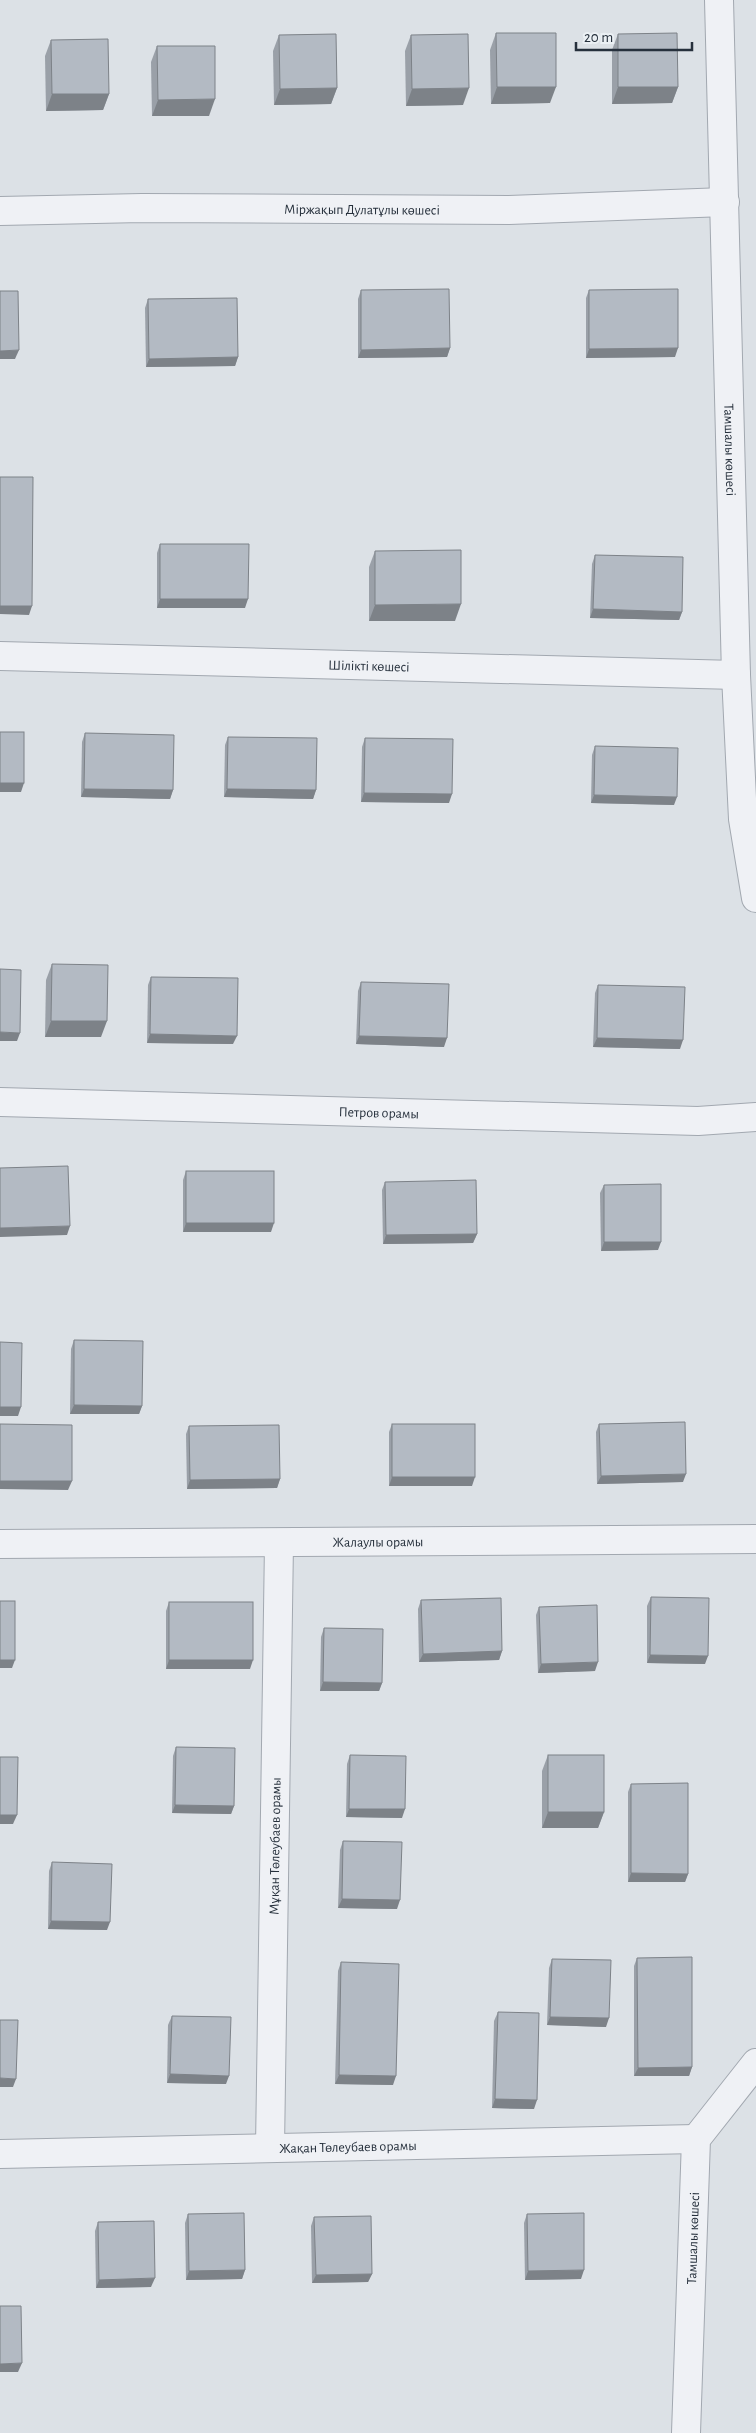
<svg xmlns="http://www.w3.org/2000/svg" width="756" height="2433" viewBox="0 0 756 2433" font-family="'Alegreya Sans',sans-serif">
<style>
.lines{fill:none;stroke-linecap:round;stroke-linejoin:round}
.minor-casing{stroke:#a2a8b0;stroke-width:30}
.minor{stroke:#eff1f5;stroke-width:28}
.wall{fill:#9aa0a8}
.shaded-wall{fill:#7d8288}
.building{fill:#b3bac3;stroke:#7d8288}
.labels{text-anchor:middle;stroke-width:4;stroke-linejoin:round;paint-order:stroke}
.street-label{font-size:14px;fill:#26303c;stroke:#ebf0f4}
</style>
<rect width="100%" height="100%" fill="#dce1e6"/>
<g class="lines">
<defs>
<g id="minor">
<path id="s1" d="M719,0L736,675L743,819L756,898"/>
<path id="s2" d="M0,211L142,208L509,210L725,202"/>
<path id="s3" d="M0,656L736,675"/>
<path id="s4" d="M0,1102L698,1121L756,1117"/>
<path id="s5" d="M0,1544L756,1539"/>
<path id="s6" d="M270,2148L279,1543"/>
<path id="s7" d="M0,2154L696,2139"/>
<path id="s8" d="M686,2433L696,2139L756,2063"/>
</g>
</defs>
<!-- minor casing -->
<use href="#minor" class="minor-casing"/>
<!-- minor -->
<use href="#minor" class="minor"/>
</g>
<!-- wall -->
<g class="wall">
<polygon points="496,33 550,103 491,104 490,50"/>
<polygon points="618,34 678,87 672,103 612,104 612,50"/>
<polygon points="279,35 337,88 331,104 274,105 273,51"/>
<polygon points="411,35 463,105 406,106 405,51"/>
<polygon points="51,40 109,94 103,110 46,111 45,56"/>
<polygon points="157,46 209,116 152,116 151,62"/>
<polygon points="361,290 450,348 447,357 358,358 358,299"/>
<polygon points="589,290 675,357 586,358 586,298"/>
<polygon points="148,299 238,357 235,366 146,367 145,308"/>
<polygon points="160,544 245,608 157,608 157,553"/>
<polygon points="375,551 455,621 369,621 369,567"/>
<polygon points="595,555 682,612 679,620 590,618 592,564"/>
<polygon points="85,733 173,790 170,799 81,797 82,742"/>
<polygon points="228,737 316,790 313,799 224,797 225,745"/>
<polygon points="365,738 449,803 361,802 362,747"/>
<polygon points="595,746 674,805 591,803 592,755"/>
<polygon points="52,964 101,1037 45,1037 46,980"/>
<polygon points="151,977 233,1044 147,1043 148,985"/>
<polygon points="361,982 444,1047 356,1044 358,991"/>
<polygon points="598,985 680,1049 593,1047 595,993"/>
<polygon points="186,1171 271,1232 183,1232 183,1180"/>
<polygon points="385,1182 477,1234 473,1243 383,1244 382,1190"/>
<polygon points="604,1185 658,1250 601,1251 600,1193"/>
<polygon points="74,1340 142,1406 139,1414 70,1414 71,1349"/>
<polygon points="392,1424 472,1486 389,1486 389,1432"/>
<polygon points="599,1424 683,1482 597,1484 596,1432"/>
<polygon points="189,1426 280,1479 277,1488 187,1489 186,1434"/>
<polygon points="651,1597 705,1664 647,1663 647,1606"/>
<polygon points="421,1600 502,1651 499,1660 419,1662 418,1609"/>
<polygon points="169,1602 250,1669 166,1669 166,1611"/>
<polygon points="539,1607 595,1671 538,1673 536,1615"/>
<polygon points="324,1628 382,1683 379,1691 320,1691 321,1637"/>
<polygon points="176,1747 234,1806 231,1814 172,1813 173,1756"/>
<polygon points="350,1755 402,1818 346,1817 347,1764"/>
<polygon points="548,1755 604,1812 598,1828 542,1828 542,1771"/>
<polygon points="631,1784 688,1874 685,1882 628,1882 628,1792"/>
<polygon points="343,1841 397,1909 338,1908 340,1850"/>
<polygon points="52,1862 107,1930 48,1929 49,1871"/>
<polygon points="637,1958 692,2067 689,2076 634,2076 634,1966"/>
<polygon points="552,1959 606,2027 547,2025 549,1968"/>
<polygon points="341,1962 393,2085 335,2084 338,1971"/>
<polygon points="498,2012 534,2109 492,2108 494,2021"/>
<polygon points="172,2016 226,2084 167,2083 168,2025"/>
<polygon points="188,2214 245,2270 242,2279 186,2280 185,2223"/>
<polygon points="527,2214 581,2279 525,2280 524,2223"/>
<polygon points="314,2217 372,2274 368,2282 312,2283 311,2226"/>
<polygon points="98,2222 151,2287 96,2288 95,2231"/>
</g>
<!-- shaded-wall -->
<g class="shaded-wall">
<polygon points="497,87 556,87 550,103 491,104"/>
<polygon points="618,87 678,87 672,103 612,104"/>
<polygon points="337,88 331,104 274,105 280,89"/>
<polygon points="469,88 463,105 406,106 412,89"/>
<polygon points="52,94 109,94 103,110 46,111"/>
<polygon points="215,99 209,116 152,116 158,100"/>
<polygon points="450,348 447,357 358,358 361,350"/>
<polygon points="678,348 675,357 586,358 589,349"/>
<polygon points="19,350 15,359 0,359 0,351"/>
<polygon points="238,357 235,366 146,367 149,359"/>
<polygon points="160,599 248,599 245,608 157,608"/>
<polygon points="461,604 455,621 369,621 375,605"/>
<polygon points="0,606 32,606 29,615 0,614"/>
<polygon points="593,609 682,612 679,620 590,618"/>
<polygon points="0,783 24,783 21,792 0,792"/>
<polygon points="84,789 173,790 170,799 81,797"/>
<polygon points="227,789 316,790 313,799 224,797"/>
<polygon points="364,793 452,794 449,803 361,802"/>
<polygon points="594,795 677,797 674,805 591,803"/>
<polygon points="51,1021 107,1021 101,1037 45,1037"/>
<polygon points="0,1032 20,1033 17,1041 0,1041"/>
<polygon points="150,1034 237,1036 233,1044 147,1043"/>
<polygon points="359,1036 447,1038 444,1047 356,1044"/>
<polygon points="597,1038 683,1040 680,1049 593,1047"/>
<polygon points="186,1223 274,1223 271,1232 183,1232"/>
<polygon points="70,1226 67,1235 0,1237 0,1228"/>
<polygon points="477,1234 473,1243 383,1244 386,1235"/>
<polygon points="604,1242 661,1242 658,1250 601,1251"/>
<polygon points="74,1405 142,1406 139,1414 70,1414"/>
<polygon points="0,1407 21,1407 18,1416 0,1416"/>
<polygon points="686,1474 683,1482 597,1484 601,1476"/>
<polygon points="392,1477 475,1477 472,1486 389,1486"/>
<polygon points="280,1479 277,1488 187,1489 190,1480"/>
<polygon points="0,1481 72,1481 68,1490 0,1489"/>
<polygon points="502,1651 499,1660 419,1662 423,1654"/>
<polygon points="650,1655 708,1656 705,1664 647,1663"/>
<polygon points="0,1660 15,1660 12,1668 0,1668"/>
<polygon points="169,1660 253,1660 250,1669 166,1669"/>
<polygon points="598,1662 595,1671 538,1673 541,1664"/>
<polygon points="323,1682 382,1683 379,1691 320,1691"/>
<polygon points="175,1805 234,1806 231,1814 172,1813"/>
<polygon points="349,1809 405,1809 402,1818 346,1817"/>
<polygon points="548,1812 604,1812 598,1828 542,1828"/>
<polygon points="0,1815 17,1815 13,1824 0,1824"/>
<polygon points="631,1873 688,1874 685,1882 628,1882"/>
<polygon points="342,1899 400,1900 397,1909 338,1908"/>
<polygon points="51,1921 110,1922 107,1930 48,1929"/>
<polygon points="550,2017 609,2018 606,2027 547,2025"/>
<polygon points="692,2067 689,2076 634,2076 638,2068"/>
<polygon points="170,2074 229,2076 226,2084 167,2083"/>
<polygon points="339,2075 396,2076 393,2085 335,2084"/>
<polygon points="0,2078 16,2079 13,2087 0,2087"/>
<polygon points="495,2099 537,2100 534,2109 492,2108"/>
<polygon points="245,2270 242,2279 186,2280 189,2271"/>
<polygon points="584,2270 581,2279 525,2280 528,2271"/>
<polygon points="372,2274 368,2282 312,2283 316,2275"/>
<polygon points="155,2278 151,2287 96,2288 99,2280"/>
<polygon points="22,2363 18,2372 0,2372 0,2364"/>
</g>
<!-- building -->
<g class="building">
<polygon points="496,33 556,33 556,87 497,87"/>
<polygon points="677,33 678,87 618,87 618,34"/>
<polygon points="336,34 337,88 280,89 279,35"/>
<polygon points="468,34 469,88 412,89 411,35"/>
<polygon points="108,39 109,94 52,94 51,40"/>
<polygon points="157,46 215,46 215,99 158,100"/>
<polygon points="449,289 450,348 361,350 361,290"/>
<polygon points="678,289 678,348 589,349 589,290"/>
<polygon points="0,291 18,291 19,350 0,351"/>
<polygon points="237,298 238,357 149,359 148,299"/>
<polygon points="0,477 33,477 32,606 0,606"/>
<polygon points="160,544 249,544 248,599 160,599"/>
<polygon points="461,550 461,604 375,605 375,551"/>
<polygon points="595,555 683,557 682,612 593,609"/>
<rect x="0" y="732" width="24" height="51"/>
<polygon points="85,733 174,735 173,790 84,789"/>
<polygon points="228,737 317,738 316,790 227,789"/>
<polygon points="365,738 453,739 452,794 364,793"/>
<polygon points="595,746 678,748 677,797 594,795"/>
<polygon points="52,964 108,965 107,1021 51,1021"/>
<polygon points="0,969 21,970 20,1033 0,1032"/>
<polygon points="151,977 238,978 237,1036 150,1034"/>
<polygon points="361,982 449,984 447,1038 359,1036"/>
<polygon points="598,985 685,987 683,1040 597,1038"/>
<polygon points="68,1166 70,1226 0,1228 0,1168"/>
<rect x="186" y="1171" width="88" height="52"/>
<polygon points="476,1180 477,1234 386,1235 385,1182"/>
<polygon points="661,1184 661,1242 604,1242 604,1185"/>
<polygon points="74,1340 143,1341 142,1406 74,1405"/>
<polygon points="0,1342 22,1343 21,1407 0,1407"/>
<polygon points="685,1422 686,1474 601,1476 599,1424"/>
<polygon points="0,1424 72,1425 72,1481 0,1481"/>
<rect x="392" y="1424" width="83" height="53"/>
<polygon points="279,1425 280,1479 190,1480 189,1426"/>
<polygon points="651,1597 709,1598 708,1656 650,1655"/>
<polygon points="501,1598 502,1651 423,1654 421,1600"/>
<rect x="0" y="1601" width="15" height="59"/>
<rect x="169" y="1602" width="84" height="58"/>
<polygon points="597,1605 598,1662 541,1664 539,1607"/>
<polygon points="324,1628 383,1629 382,1683 323,1682"/>
<polygon points="176,1747 235,1748 234,1806 175,1805"/>
<polygon points="350,1755 406,1756 405,1809 349,1809"/>
<rect x="548" y="1755" width="56" height="57"/>
<polygon points="0,1757 18,1757 17,1815 0,1815"/>
<polygon points="688,1783 688,1874 631,1873 631,1784"/>
<polygon points="343,1841 402,1842 400,1900 342,1899"/>
<polygon points="52,1862 112,1864 110,1922 51,1921"/>
<polygon points="692,1957 692,2067 638,2068 637,1958"/>
<polygon points="552,1959 611,1960 609,2018 550,2017"/>
<polygon points="341,1962 399,1964 396,2076 339,2075"/>
<polygon points="498,2012 539,2013 537,2100 495,2099"/>
<polygon points="172,2016 231,2017 229,2076 170,2074"/>
<polygon points="0,2020 18,2020 16,2079 0,2078"/>
<polygon points="244,2213 245,2270 189,2271 188,2214"/>
<polygon points="584,2213 584,2270 528,2271 527,2214"/>
<polygon points="371,2216 372,2274 316,2275 314,2217"/>
<polygon points="154,2221 155,2278 99,2280 98,2222"/>
<polygon points="0,2306 21,2306 22,2363 0,2364"/>
</g>
<g class="labels">
<!-- street labels -->
<g class="street-label">
<text dy="5" stroke="none"><textPath href="#s2" startOffset="362">Міржақып Дулатұлы көшесі</textPath></text>
<text dy="5" stroke="none"><textPath href="#s1" startOffset="450">Тамшалы көшесі</textPath></text>
<text dy="5" stroke="none"><textPath href="#s3" startOffset="369">Шілікті көшесі</textPath></text>
<text dy="5" stroke="none"><textPath href="#s4" startOffset="379">Петров орамы</textPath></text>
<text dy="5" stroke="none"><textPath href="#s5" startOffset="378">Жалаулы орамы</textPath></text>
<text dy="5" stroke="none"><textPath href="#s6" startOffset="302">Мұқан Төлеубаев орамы</textPath></text>
<text dy="5" stroke="none"><textPath href="#s7" startOffset="348">Жақан Төлеубаев орамы</textPath></text>
<text dy="5" stroke="none"><textPath href="#s8" startOffset="195">Тамшалы көшесі</textPath></text>
</g>
</g>
<!-- scale -->
<path d="M576 42v8h116v-8" fill="none" stroke="#26303c" stroke-width="2.5"/>
<text x="584" y="42" font-size="15" fill="#26303c" stroke="#ebf0f4" stroke-width="4" paint-order="stroke">20 m</text>
</svg>
